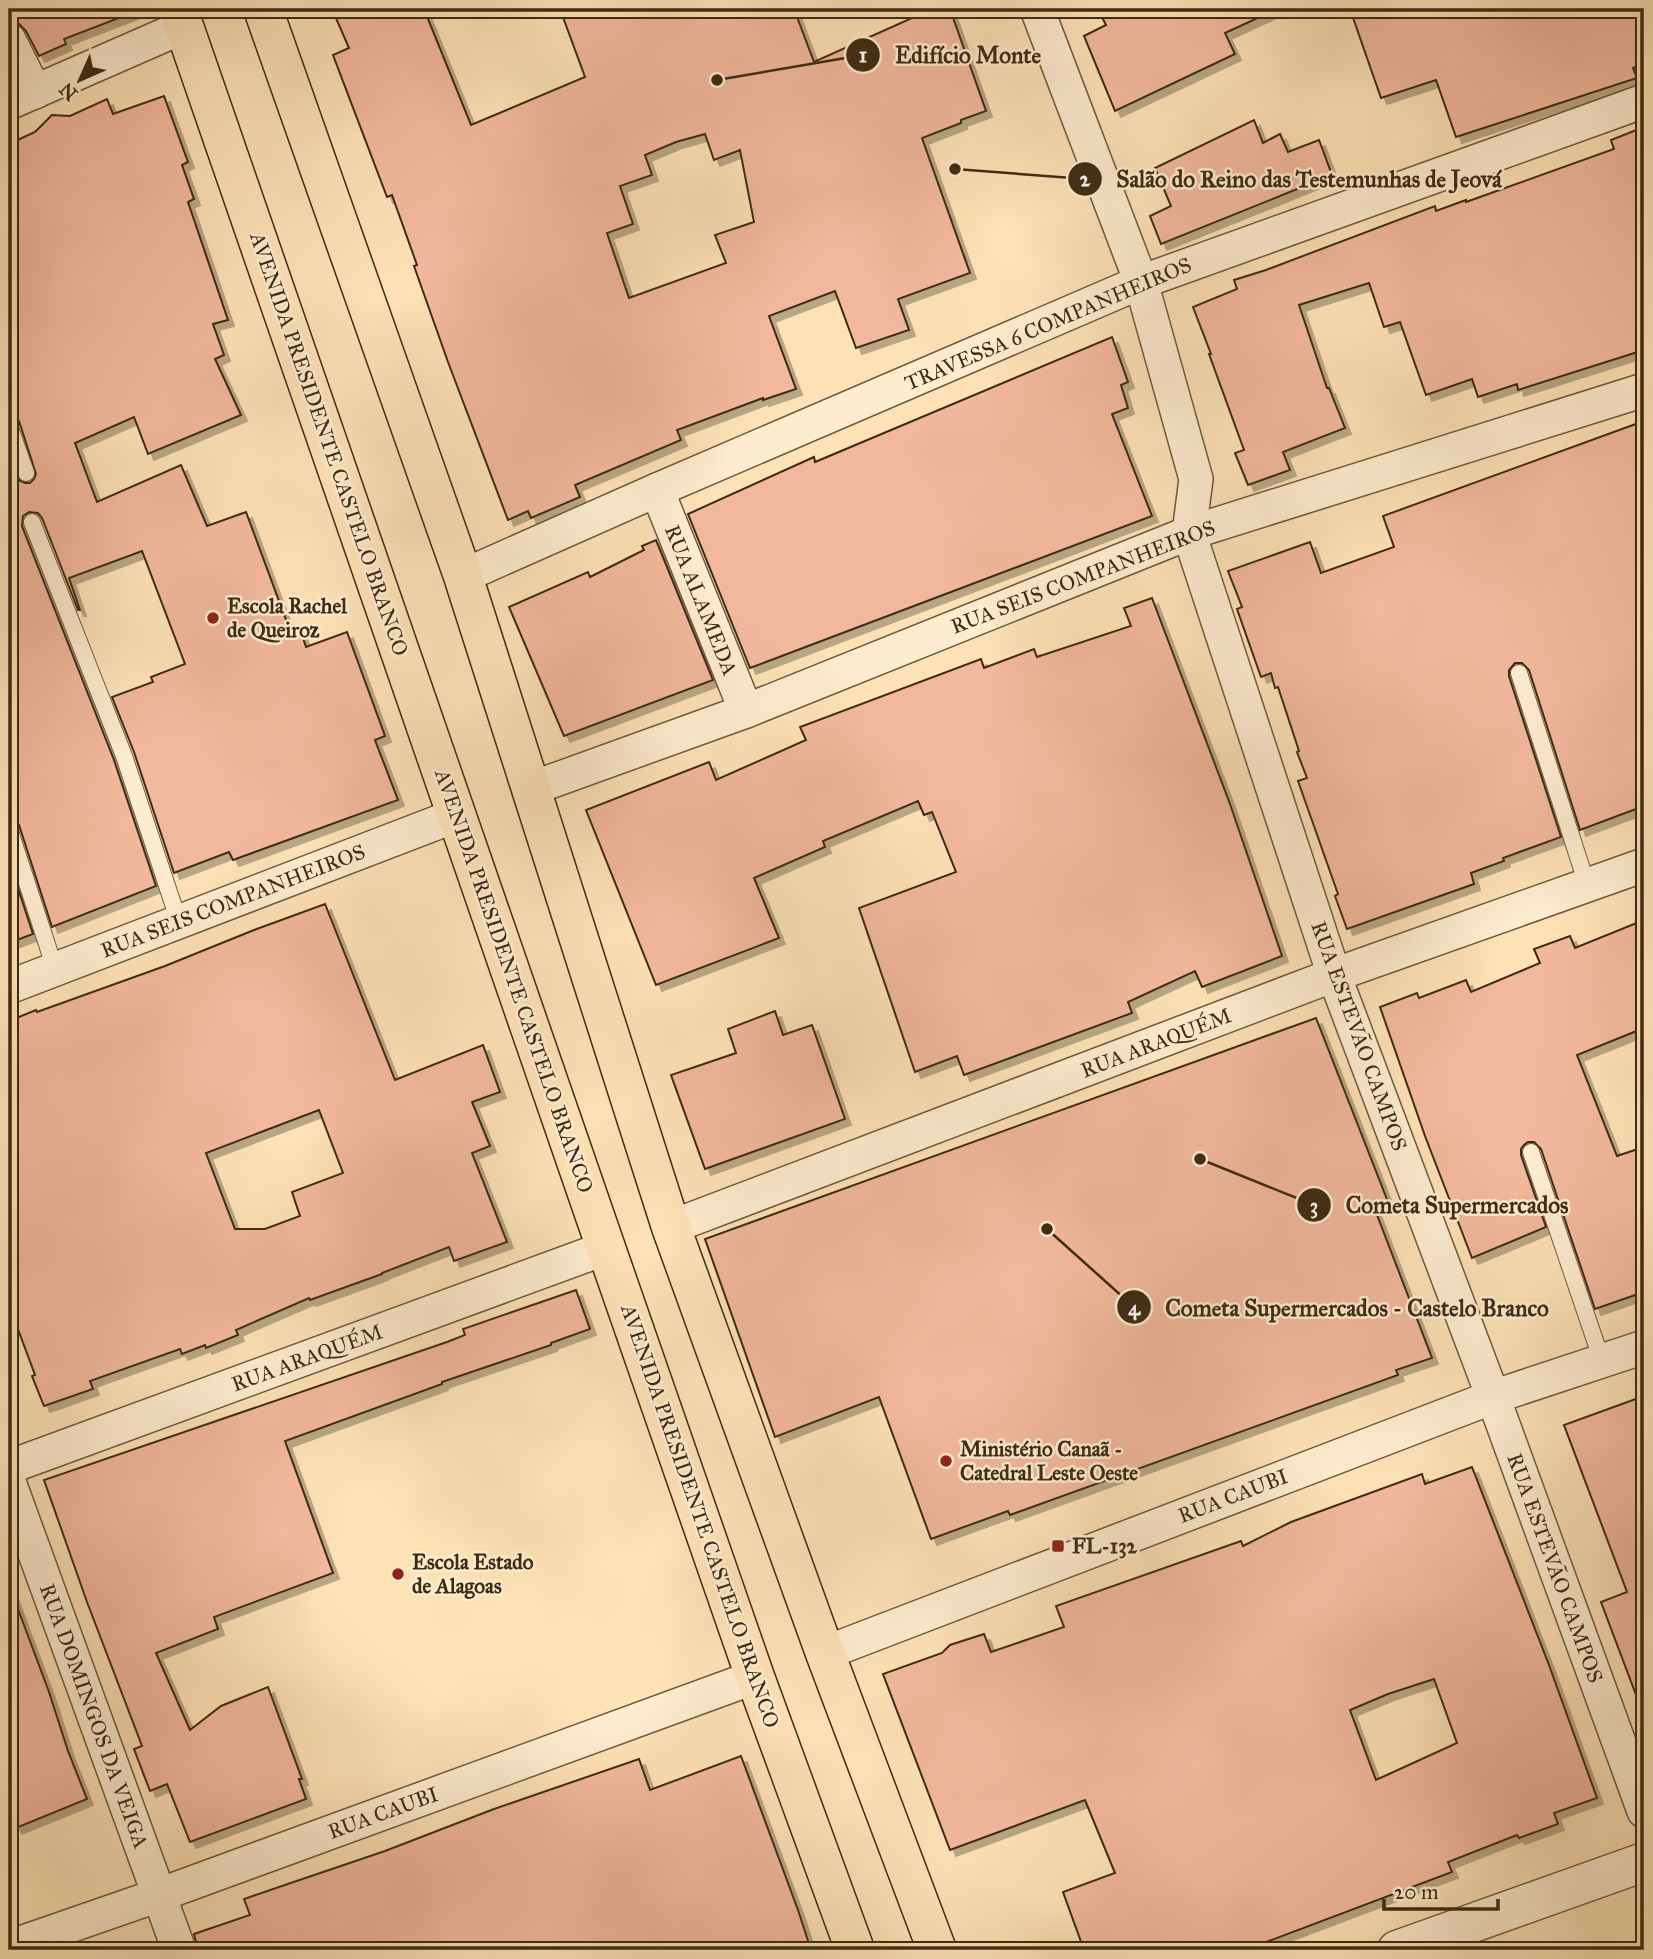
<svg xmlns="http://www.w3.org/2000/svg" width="1653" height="1959" viewBox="0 0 1653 1959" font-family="'IM FELL Great Primer',serif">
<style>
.building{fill:#f2b89d;stroke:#3d2b13;stroke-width:2;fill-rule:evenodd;filter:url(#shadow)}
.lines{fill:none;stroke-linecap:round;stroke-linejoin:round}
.service-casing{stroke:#6d593c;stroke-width:18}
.minor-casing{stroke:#6d593c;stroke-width:36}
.tertiary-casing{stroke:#6d593c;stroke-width:41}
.primary-casing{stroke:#3d2b13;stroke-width:41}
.service{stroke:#feecd0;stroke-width:16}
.minor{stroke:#feecd0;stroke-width:33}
.tertiary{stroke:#feecd0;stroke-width:38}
.primary{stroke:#fde2b6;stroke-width:38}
.poi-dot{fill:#8f2418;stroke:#feecd0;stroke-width:2.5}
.labels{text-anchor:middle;stroke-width:5;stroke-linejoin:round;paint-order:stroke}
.street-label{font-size:21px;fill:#3d2b13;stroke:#feecd0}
.poi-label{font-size:21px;font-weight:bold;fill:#3d2b13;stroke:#feecd0;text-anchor:start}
.leader{fill:none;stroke:#3d2b13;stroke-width:2.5}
.callout-dot{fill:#3d2b13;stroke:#feecd0;stroke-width:2.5}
.mark-label{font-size:21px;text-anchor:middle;font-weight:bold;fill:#fff}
.callout-label{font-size:23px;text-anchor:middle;font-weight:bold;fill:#3d2b13;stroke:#feecd0;stroke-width:5;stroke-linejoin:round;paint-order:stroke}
</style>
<defs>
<filter id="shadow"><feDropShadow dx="6" dy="6" stdDeviation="0" flood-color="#0004"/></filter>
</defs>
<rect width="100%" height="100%" fill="#fde2b6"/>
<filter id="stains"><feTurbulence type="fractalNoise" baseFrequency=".00286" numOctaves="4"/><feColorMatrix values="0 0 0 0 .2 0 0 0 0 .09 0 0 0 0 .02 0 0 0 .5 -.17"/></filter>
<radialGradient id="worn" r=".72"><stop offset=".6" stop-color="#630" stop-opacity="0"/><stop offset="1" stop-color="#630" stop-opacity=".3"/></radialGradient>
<!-- building -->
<g class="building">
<polygon points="9,9 136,9 137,11 64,39 66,44 39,56 26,31 19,24 9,21"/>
<path d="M332,9H424L471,125L585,77L560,9H794L814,62L932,9H950L986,111L961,120V123L922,138L970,273L898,299L909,330L856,348L835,291L769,316L796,389L763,400V398L677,430L681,440L575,485L580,497L531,518L528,511L508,520L448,362L414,266L417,265L392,195L387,197L333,55L349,48ZM705,134L714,160L740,150L754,222L715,235L726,263L629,298L607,233L633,224L620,186L652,175L645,155L676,142Z"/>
<polygon points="1098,9 1277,9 1225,33 1235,54 1115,111 1084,36 1106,25"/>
<polygon points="1350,9 1644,9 1644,63 1633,68 1637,78 1456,137 1436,80 1381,98"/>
<polygon points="164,96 188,162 182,165 194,199 188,202 228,320 213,324 224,355 215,359 241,415 148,454 134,417 75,443 97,502 181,465 207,526 246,512 292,636 301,632 306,647 347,632 385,736 375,740 398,800 233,860 229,852 174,873 134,752 112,697 153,682 151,677 185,664 142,551 69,578 80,610 78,610 42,518 38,513 29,512 23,516 22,526 114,760 156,886 52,927 19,825 15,820 9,818 9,456 16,477 20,481 25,483 30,483 34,479 36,474 19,421 15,417 9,415 9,144 35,132 52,115 70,116 107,99 113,114"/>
<polygon points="1254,120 1263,143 1280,134 1288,152 1319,140 1332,175 1161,244 1150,216 1171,206 1155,168"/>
<polygon points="1644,127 1644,350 1518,390 1517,384 1478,397 1472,379 1426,395 1400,322 1384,327 1369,283 1299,305 1327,388 1329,388 1345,428 1283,452 1290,470 1248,485 1235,453 1244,450 1209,354 1211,354 1193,307 1237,289 1234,280 1266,270 1435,206 1436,211 1466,200 1466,202 1614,149 1611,140"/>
<polygon points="1112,337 1128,382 1121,385 1128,408 1112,414 1152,516 750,668 688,514 814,457 815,462"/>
<polygon points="1644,421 1644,806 1580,830 1529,670 1522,663 1515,663 1509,670 1509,676 1561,837 1503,858 1504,861 1471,873 1474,884 1347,929 1335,896 1338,894 1298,781 1307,778 1297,752 1299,751 1278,687 1275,688 1271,673 1261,677 1237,609 1242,607 1228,571 1310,542 1321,573 1394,547 1383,516"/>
<polygon points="656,540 713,680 564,736 509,607 588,572 590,577 644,550 642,546"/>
<polygon points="1152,598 1230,804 1282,956 1202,987 1195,971 1128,1002 1132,1013 964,1075 957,1056 915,1072 859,908 956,872 932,812 924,815 918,801 823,841 825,847 754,878 779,938 656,985 586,810 709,762 716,780 806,740 800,727 981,659 984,668 1034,649 1037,657 1131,626 1124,608"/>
<polygon points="9,861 33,934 9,943"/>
<path d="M325,904L395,1080L483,1045L500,1092L472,1102L490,1146L472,1153L507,1242L454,1261L449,1247L382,1273V1274L310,1300L309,1298L236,1330L238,1335L206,1348L205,1345L182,1354L180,1349L90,1381L93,1389L44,1406L32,1376L35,1375L9,1305V1140L16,1137L9,1118V1021L36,1010L37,1012L165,966L254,930ZM319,1110L343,1173L292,1192L300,1216L265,1229H235L206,1153Z"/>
<polygon points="1644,920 1644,1028 1577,1055 1617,1156 1644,1147 1644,1292 1595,1309 1541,1149 1534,1142 1528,1142 1524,1145 1521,1149 1521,1155 1546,1227 1472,1258 1425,1136 1380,1007 1417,993 1419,998 1466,980 1471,992 1540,963 1534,949 1570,936 1575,948"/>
<polygon points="775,1011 783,1035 812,1025 845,1119 705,1169 671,1075 736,1053 728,1029"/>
<polygon points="1316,1018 1388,1202 1374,1207 1432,1358 1396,1370 1398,1375 1010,1515 1008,1511 931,1539 879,1397 775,1437 705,1239"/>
<polygon points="576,1290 590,1329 551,1343 551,1345 442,1382 442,1384 285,1441 333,1573 214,1617 218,1629 156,1653 190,1730 221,1706 268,1687 302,1779 299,1779 306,1799 190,1842 167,1784 150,1791 134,1749 142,1746 87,1602 44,1480 447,1342 465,1335 463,1329"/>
<polygon points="1644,1396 1644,1707 1641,1708 1601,1602 1627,1592 1564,1425"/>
<path d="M1472,1467L1549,1665L1597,1798L1554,1813L1558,1824L1519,1838L1517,1835L1448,1862L1452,1872L1245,1950H1084L1063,1892L1115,1873L1085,1800L950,1850L883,1674L942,1653L950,1645L984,1634L991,1652L1064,1627L1056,1606L1241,1541L1243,1546L1291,1522L1422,1474L1425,1484ZM1434,1679L1457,1743L1376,1780L1350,1710L1388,1694Z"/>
<polygon points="9,1593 12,1593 49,1692 68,1751 87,1799 16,1828 9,1808"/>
<polygon points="741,1756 798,1910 811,1950 198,1950 194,1934 250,1915 244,1899 279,1887 385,1851 494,1809 639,1759 650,1790"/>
</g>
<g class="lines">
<defs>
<g id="service">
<polyline points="9,425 26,473"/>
<polyline points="32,522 124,756 179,922"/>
<polyline points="1519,673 1587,885"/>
<polyline points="9,828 55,969"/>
<polyline points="1531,1152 1602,1361"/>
</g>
<g id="minor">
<polyline points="1037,9 1141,282 1196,479 1189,533 1334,975 1493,1397 1644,1811"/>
<polyline points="9,40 35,92"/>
<polyline points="9,103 185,26"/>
<polyline points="657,490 746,711"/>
<polyline points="463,576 657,490 1141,282 1644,101"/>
<polyline points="530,789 746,711 1189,533 1644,390"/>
<polyline points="9,987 457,815"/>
<polyline points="671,1227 1334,975 1644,865"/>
<polyline points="9,1467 606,1248"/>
<polyline points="9,1482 179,1950"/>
<polyline points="825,1653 1493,1397 1644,1347"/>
<polyline points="9,1947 159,1895 755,1677"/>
</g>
<polyline id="tertiary" points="1397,1950 1644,1862"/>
<g id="primary">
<polyline points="178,9 606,1248 755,1677 855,1950"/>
<polyline points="263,9 463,576 671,1227 825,1653 937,1950"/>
</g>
</defs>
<!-- service casing -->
<use href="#service" class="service-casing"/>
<!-- minor casing -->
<use href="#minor" class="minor-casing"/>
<!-- tertiary casing -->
<use href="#tertiary" class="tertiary-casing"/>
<!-- primary casing -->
<use href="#primary" class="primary-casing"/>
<!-- service -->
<use href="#service" class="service"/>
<!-- minor -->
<use href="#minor" class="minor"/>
<!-- tertiary -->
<use href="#tertiary" class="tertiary"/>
<!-- primary -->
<use href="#primary" class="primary"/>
</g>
<!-- markers -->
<g class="poi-dot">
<circle cx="213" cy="618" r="7"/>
<circle cx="946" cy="1461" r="7"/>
<rect x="1051" y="1539" width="14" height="14" rx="3.5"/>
<circle cx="398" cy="1574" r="7"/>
</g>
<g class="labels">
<!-- street labels -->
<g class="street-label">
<text transform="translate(1048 324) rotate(-23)" y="7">TRAVESSA 6 COMPANHEIROS</text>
<text transform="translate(329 444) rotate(71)" y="7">AVENIDA PRESIDENTE CASTELO BRANCO</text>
<text transform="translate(1083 577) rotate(-21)" y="7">RUA SEIS COMPANHEIROS</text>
<text transform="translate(701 600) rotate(68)" y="7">RUA ALAMEDA</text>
<text transform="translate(233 901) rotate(-21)" y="7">RUA SEIS COMPANHEIROS</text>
<text transform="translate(514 981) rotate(71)" y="7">AVENIDA PRESIDENTE CASTELO BRANCO</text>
<text transform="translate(1359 1036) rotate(70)" y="7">RUA ESTEVÃO CAMPOS</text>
<text transform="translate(1156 1043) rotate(-21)" y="7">RUA ARAQUÉM</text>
<text transform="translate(307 1358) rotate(-20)" y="7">RUA ARAQUÉM</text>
<text transform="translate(1233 1496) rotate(-21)" y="7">RUA CAUBI</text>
<text transform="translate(700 1516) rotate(71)" y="7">AVENIDA PRESIDENTE CASTELO BRANCO</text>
<text transform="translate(1555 1568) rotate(70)" y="7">RUA ESTEVÃO CAMPOS</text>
<text transform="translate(94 1716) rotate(70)" y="7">RUA DOMINGOS DA VEIGA</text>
<text transform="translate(383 1813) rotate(-20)" y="7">RUA CAUBI</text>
</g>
<!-- poi labels -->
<g class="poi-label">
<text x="227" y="613">Escola Rachel<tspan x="227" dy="24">de Queiroz</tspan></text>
<text x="960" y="1456">Ministério Canaã -<tspan x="960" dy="24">Catedral Leste Oeste</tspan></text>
<text x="1072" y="1553">FL-132</text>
<text x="412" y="1569">Escola Estado<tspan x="412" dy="24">de Alagoas</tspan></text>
</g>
</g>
<!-- callouts -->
<path class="leader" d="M717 80L863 55M955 169L1085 179M1200 1159L1314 1205M1047 1229L1134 1307"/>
<g class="callout-dot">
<circle cx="717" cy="80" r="7"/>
<circle cx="955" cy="169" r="7"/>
<circle cx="1200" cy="1159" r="7"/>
<circle cx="1047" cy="1229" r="7"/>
<circle cx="863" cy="55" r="18"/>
<circle cx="1085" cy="179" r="18"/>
<circle cx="1314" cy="1205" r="18"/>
<circle cx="1134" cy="1307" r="18"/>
</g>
<g class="mark-label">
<text x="863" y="62">1</text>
<text x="1085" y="186">2</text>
<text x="1314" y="1213">3</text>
<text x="1134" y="1315">4</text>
</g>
<g class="callout-label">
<text x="968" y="63">Edifício Monte</text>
<text x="1309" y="187">Salão do Reino das Testemunhas de Jeová</text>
<text x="1457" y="1213">Cometa Supermercados</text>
<text x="1357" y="1316">Cometa Supermercados - Castelo Branco</text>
</g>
<!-- margin -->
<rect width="1653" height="1959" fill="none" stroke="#fde2b6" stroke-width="35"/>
<rect x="10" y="10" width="1632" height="1938" fill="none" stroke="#3d2b13" stroke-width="3.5"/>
<rect x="18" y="18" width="1618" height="1924" fill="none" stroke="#3d2b13" stroke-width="2"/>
<!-- north arrow -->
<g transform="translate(80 80) rotate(225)" stroke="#feecd0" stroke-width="5" paint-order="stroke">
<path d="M0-5L12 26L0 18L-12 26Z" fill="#3d2b13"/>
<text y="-10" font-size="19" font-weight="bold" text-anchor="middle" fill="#3d2b13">N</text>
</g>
<!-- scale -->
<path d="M1384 1899v10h114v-10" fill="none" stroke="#3d2b13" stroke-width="3.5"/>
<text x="1394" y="1899" font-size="21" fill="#3d2b13" stroke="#feecd0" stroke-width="5" paint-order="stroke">20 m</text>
<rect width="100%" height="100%" filter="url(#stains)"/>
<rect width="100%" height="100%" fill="url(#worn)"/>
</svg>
